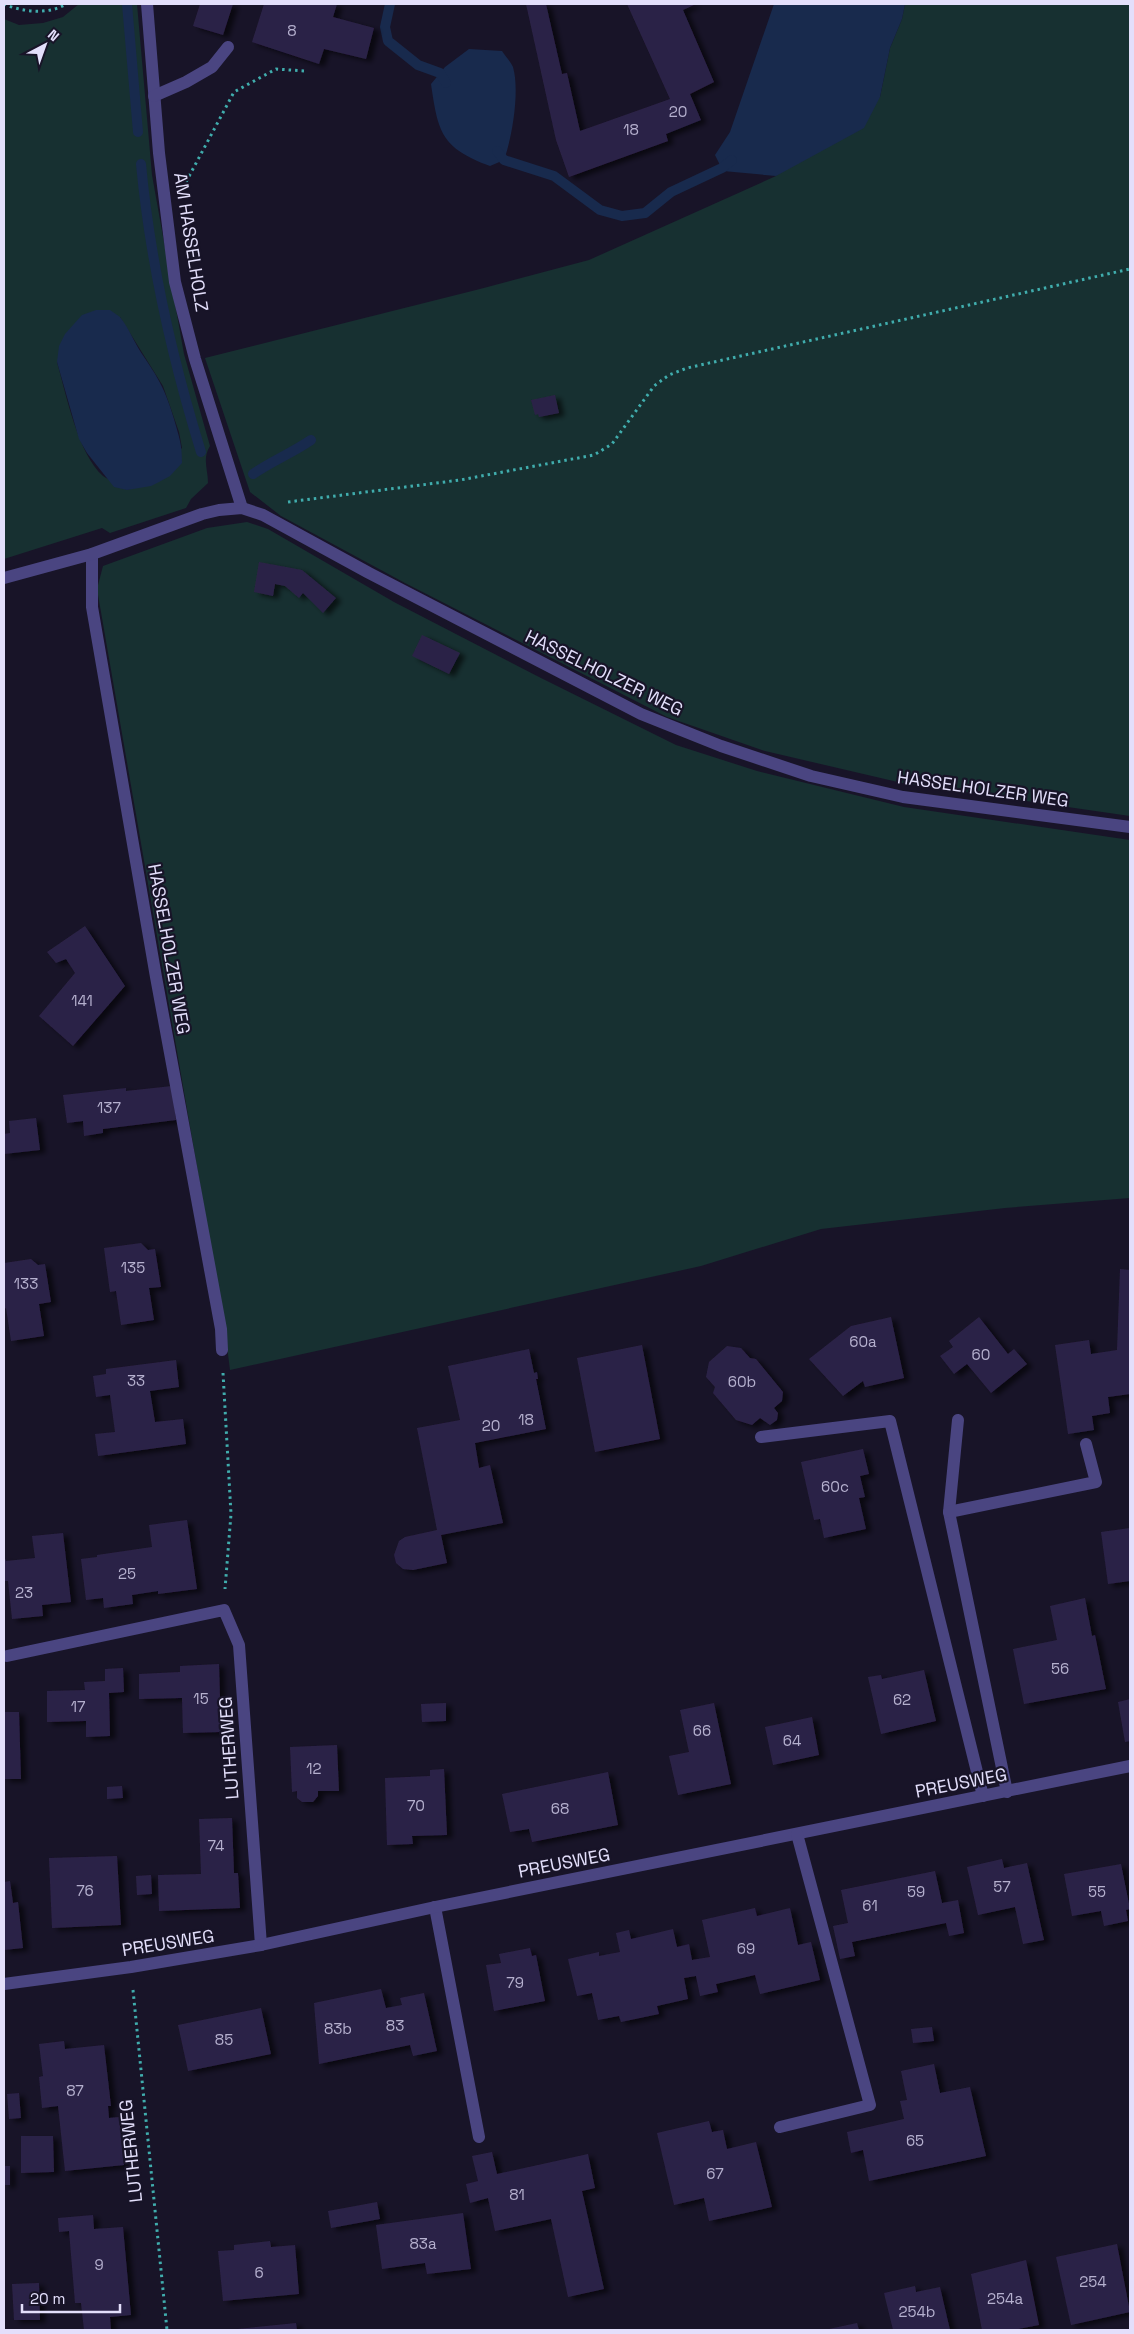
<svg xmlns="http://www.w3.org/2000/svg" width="1134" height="2334" viewBox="0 0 1134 2334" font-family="'Space Grotesk',sans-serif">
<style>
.green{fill:#173031;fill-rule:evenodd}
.water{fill:#182a4d}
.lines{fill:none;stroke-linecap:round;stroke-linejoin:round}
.stream{stroke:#182a4d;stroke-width:10}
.building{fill:#2c2246;filter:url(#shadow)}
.path{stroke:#40adad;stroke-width:3;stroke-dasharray:2.5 4;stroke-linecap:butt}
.minor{stroke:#4a4581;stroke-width:12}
.labels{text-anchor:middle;stroke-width:4.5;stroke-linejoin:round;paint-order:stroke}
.number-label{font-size:15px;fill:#b5b0ce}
.street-label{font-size:18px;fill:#e3dffb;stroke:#181428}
</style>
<defs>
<filter id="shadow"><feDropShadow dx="5.5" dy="3" stdDeviation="2.5" flood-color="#0009"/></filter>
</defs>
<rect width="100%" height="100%" fill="#181428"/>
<!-- green -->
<g class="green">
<path d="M79,4H137L152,175L184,354L210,446C202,459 208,469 208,483L191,499L186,508L110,533L102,528L4,559V19L19,25L43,23L63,17ZM120,317L163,386L179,432L182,448L137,487L127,490C119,485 110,481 103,476C78,454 66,394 57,362Z"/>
<polygon points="905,4 1130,4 1130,816 902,783 765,751 667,717 405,583 281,516 250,492 205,358 480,289 589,260 776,176 880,97 890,48 902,19"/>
<polygon points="247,522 268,529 394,602 539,677 676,745 757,771 904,807 1130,840 1130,1198 1005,1208 821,1229 701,1266 230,1370 224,1323 97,589 103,566 207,528"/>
</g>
<!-- water -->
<g class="water">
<polygon points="774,4 905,4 902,19 890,48 880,97 864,128 776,176 723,171 715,155 730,132"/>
<path d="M469,49L502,51C505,56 511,62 513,67C520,91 512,138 504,160L490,166C441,148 438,132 431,84L445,67Z"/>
<path d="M96,310H110L120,317C130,330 134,342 142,354C159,379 165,389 174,419C179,437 182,443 182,463L170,476L159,482L151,486L127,490L114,487L87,453L79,439L57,362L59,346L65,334L82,315Z"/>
</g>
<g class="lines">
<!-- stream -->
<g class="stream">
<polyline points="127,4 138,132"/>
<polyline points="390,4 385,27 388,41 418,65 440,73 446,83"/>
<polyline points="497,151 504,160 554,176 600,210 622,216 645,213 671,192 722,168 732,160"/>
<path d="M141,164C150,261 172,358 201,452"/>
<path d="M253,474C272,461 292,453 311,440"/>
</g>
</g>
<!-- building -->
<g class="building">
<polygon points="200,4 233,4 223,35 193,26"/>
<polygon points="264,4 337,4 333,17 374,28 366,59 324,49 319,64 252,42"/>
<polygon points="526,4 546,4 562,74 567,73 580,131 670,99 627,4 696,4 683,10 714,82 690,94 701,120 666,134 668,141 569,177 556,140"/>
<polygon points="555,395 559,413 539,417 538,414 535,415 531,400"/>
<polygon points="259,562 302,570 336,598 323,613 303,593 299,598 285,586 275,584 273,596 254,592"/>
<polygon points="422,635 460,653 449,674 412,656"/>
<polygon points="85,926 125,986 73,1046 39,1016 75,973 66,959 56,963 47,952"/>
<polygon points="172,1086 176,1120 103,1129 103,1133 84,1136 83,1121 67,1123 63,1095 126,1088 126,1091"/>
<polygon points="36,1118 40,1150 4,1154 4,1134 10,1133 9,1121"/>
<polygon points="141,1243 148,1250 155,1249 161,1287 149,1288 154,1320 121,1325 116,1291 110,1292 104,1248"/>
<polygon points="31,1259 38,1265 45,1264 51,1302 39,1304 44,1336 11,1341 6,1308 4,1309 4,1263"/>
<polygon points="1120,1269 1130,1270 1130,1394 1108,1397 1110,1413 1092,1416 1094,1430 1068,1434 1055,1345 1089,1340 1091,1354 1117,1350"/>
<polygon points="891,1317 904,1378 865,1387 863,1381 843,1396 809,1359 851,1326"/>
<polygon points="979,1317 1008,1354 1014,1349 1027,1364 991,1393 967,1364 954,1374 940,1356 953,1347 949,1341"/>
<polygon points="642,1345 660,1439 595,1452 577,1358"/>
<polygon points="727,1346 741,1348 750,1358 756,1359 783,1392 782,1401 774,1408 778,1413 777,1420 770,1425 760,1418 752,1425 736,1420 713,1393 715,1387 706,1377 709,1362"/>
<polygon points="529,1349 534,1373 537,1372 538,1379 536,1379 546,1429 475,1443 479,1468 490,1465 503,1523 441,1535 447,1563 413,1570 403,1569 396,1563 394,1555 399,1541 405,1537 437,1530 417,1428 460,1420 448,1366"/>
<polygon points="176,1360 179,1387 150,1391 155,1422 183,1419 186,1444 98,1456 95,1434 115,1432 110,1395 96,1397 93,1376 106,1374 106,1369"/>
<polygon points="863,1449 869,1474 860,1476 865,1497 859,1498 866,1529 824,1538 820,1519 814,1520 801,1462"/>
<polygon points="187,1520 197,1589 158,1594 158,1591 132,1595 133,1604 104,1608 103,1598 86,1600 81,1559 97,1557 97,1555 152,1547 149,1525"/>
<polygon points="1130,1528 1130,1581 1108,1584 1101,1532"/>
<polygon points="63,1533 71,1602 42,1605 43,1616 12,1619 8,1581 4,1581 4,1556 6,1561 35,1558 32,1536"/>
<polygon points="1085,1598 1092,1636 1095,1635 1106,1689 1024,1704 1013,1649 1057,1640 1050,1606"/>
<polygon points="219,1664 221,1732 183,1733 182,1698 139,1699 139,1674 180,1672 180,1666"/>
<polygon points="123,1668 124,1692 109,1693 110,1736 86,1737 86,1721 47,1722 47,1691 85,1690 84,1682 105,1681 105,1669"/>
<polygon points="924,1670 936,1721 881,1734 868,1677 881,1675 882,1679"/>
<polygon points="1130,1699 1130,1741 1125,1742 1118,1702"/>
<polygon points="446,1703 446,1721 422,1722 421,1704"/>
<polygon points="714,1703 731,1784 678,1795 669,1756 689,1752 680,1710"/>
<polygon points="4,1712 19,1712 21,1779 4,1779"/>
<polygon points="812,1717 819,1755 773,1765 765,1727"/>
<polygon points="337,1745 339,1791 318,1791 318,1796 313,1802 302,1802 297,1798 297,1791 292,1792 290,1747"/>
<polygon points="444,1769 447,1835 412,1836 413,1844 387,1845 385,1778 430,1776 430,1770"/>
<polygon points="608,1772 618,1825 532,1842 529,1829 510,1832 502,1794"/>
<polygon points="122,1786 123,1798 107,1799 107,1787"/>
<polygon points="232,1818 234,1873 238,1873 240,1908 159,1911 158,1875 201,1874 199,1819"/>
<polygon points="117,1856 121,1925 52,1928 49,1858"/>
<polygon points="1002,1859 1004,1868 1027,1863 1044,1940 1023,1944 1015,1907 978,1915 967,1867"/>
<polygon points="1121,1864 1130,1909 1126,1910 1128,1921 1104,1926 1101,1911 1072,1916 1064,1874"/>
<polygon points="935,1871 942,1903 958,1900 964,1933 949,1936 946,1923 852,1942 855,1956 840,1959 833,1926 848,1923 841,1890"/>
<polygon points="151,1875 152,1894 137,1895 136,1876"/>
<polygon points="10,1881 13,1903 18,1902 23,1948 4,1950 4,1882"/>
<polygon points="755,1908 757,1916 790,1908 798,1945 811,1942 820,1980 760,1994 755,1975 716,1984 718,1992 700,1996 696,1976 684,1978 688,1999 657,2006 659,2014 621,2022 619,2016 598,2020 592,1993 577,1996 568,1959 599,1952 599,1956 620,1952 616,1933 629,1930 631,1939 673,1929 677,1947 689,1944 692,1960 710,1957 702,1920"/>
<polygon points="530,1948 532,1956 536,1955 545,2001 494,2011 486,1965 501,1963 499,1954"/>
<polygon points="381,1989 386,2008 402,2005 400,1998 424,1993 437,2051 413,2056 410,2045 319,2064 314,2003"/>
<polygon points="261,2008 271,2054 188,2071 178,2025"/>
<polygon points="932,2027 934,2041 913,2043 911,2029"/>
<polygon points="64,2041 65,2049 104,2045 111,2106 108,2106 109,2118 119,2117 124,2165 65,2171 58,2106 42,2108 39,2077 43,2076 39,2044"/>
<polygon points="934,2064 940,2093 970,2087 986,2156 869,2181 863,2150 851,2153 847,2132 904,2119 900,2101 907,2100 901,2071"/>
<polygon points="19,2093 21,2118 9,2119 7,2094"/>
<polygon points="709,2121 712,2132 723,2130 727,2149 756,2142 772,2207 709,2221 704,2198 674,2205 657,2133"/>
<polygon points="21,2136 53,2136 54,2172 21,2173"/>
<polygon points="492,2152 497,2174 588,2154 595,2188 582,2191 604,2289 568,2297 551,2219 495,2231 488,2198 470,2203 466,2184 478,2181 472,2156"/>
<rect x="4" y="2166" width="6" height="19"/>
<polygon points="377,2202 380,2219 331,2228 328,2211"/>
<polygon points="463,2213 471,2269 427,2274 425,2263 382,2269 376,2225"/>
<polygon points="93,2215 94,2229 123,2227 131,2315 110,2317 111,2330 84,2330 81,2303 75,2303 69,2231 59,2232 58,2218"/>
<polygon points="270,2241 271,2247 295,2245 299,2294 223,2301 218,2251 234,2250 234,2245"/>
<polygon points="1117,2244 1130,2312 1071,2325 1056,2257"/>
<polygon points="1026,2260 1039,2325 1013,2330 982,2330 971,2274"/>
<polygon points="39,2283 40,2320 14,2320 12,2284"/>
<polygon points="915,2286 916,2292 940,2287 950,2330 893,2330 884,2293"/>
<polygon points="296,2323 297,2330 237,2330 237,2329"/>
<polygon points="857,2323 859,2330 829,2330 829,2329"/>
</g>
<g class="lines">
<!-- path -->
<g class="path">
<path d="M4,4C22,12 49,15 66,4"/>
<polyline points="186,182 234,92 276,69 304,71"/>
<polyline points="288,502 460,480 594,455 612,444 654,386 669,375 687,368 1130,269"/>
<polyline points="223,1373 231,1514 225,1589"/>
<polyline points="133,1990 167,2330"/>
</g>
<!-- minor -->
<g class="minor">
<polyline points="147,4 159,153 175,282 195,359 242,508"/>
<polyline points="154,96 186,82 212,67 228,47"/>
<polyline points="92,554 92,607 156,977 221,1329 222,1350"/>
<polyline points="4,578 92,554 202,514 219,510 242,508 263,515 369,573 641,714 721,746 811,776 903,797 1130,827"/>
<polyline points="958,1420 949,1512 1007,1792"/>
<polyline points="761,1437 890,1421 983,1796"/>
<polyline points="949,1512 1096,1482 1086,1444"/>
<polyline points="7,1656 224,1610 239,1645 261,1945"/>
<polyline points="435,1907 479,2137"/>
<polyline points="4,1984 131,1967 261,1945 435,1907 1130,1766"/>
<polyline points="780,2127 870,2105 797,1834"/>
</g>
</g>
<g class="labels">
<!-- number labels -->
<g class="number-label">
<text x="292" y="36">8</text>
<text x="678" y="117">20</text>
<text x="631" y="135">18</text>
<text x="82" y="1006">141</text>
<text x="109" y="1113">137</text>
<text x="133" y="1273">135</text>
<text x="26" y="1289">133</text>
<text x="863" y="1347">60a</text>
<text x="981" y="1360">60</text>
<text x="136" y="1386">33</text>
<text x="742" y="1387">60b</text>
<text x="526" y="1425">18</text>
<text x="491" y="1431">20</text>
<text x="835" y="1492">60c</text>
<text x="127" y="1579">25</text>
<text x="24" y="1598">23</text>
<text x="1060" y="1674">56</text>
<text x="201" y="1704">15</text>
<text x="902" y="1705">62</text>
<text x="78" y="1712">17</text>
<text x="702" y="1736">66</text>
<text x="792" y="1746">64</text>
<text x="314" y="1774">12</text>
<text x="416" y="1811">70</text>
<text x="560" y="1814">68</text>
<text x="216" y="1851">74</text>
<text x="1002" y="1892">57</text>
<text x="85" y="1896">76</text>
<text x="916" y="1897">59</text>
<text x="1097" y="1897">55</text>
<text x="870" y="1911">61</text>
<text x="746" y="1954">69</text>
<text x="515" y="1988">79</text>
<text x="395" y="2031">83</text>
<text x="338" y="2034">83b</text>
<text x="224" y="2045">85</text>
<text x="75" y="2096">87</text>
<text x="915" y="2146">65</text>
<text x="715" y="2179">67</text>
<text x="517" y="2200">81</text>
<text x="423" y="2249">83a</text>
<text x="99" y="2270">9</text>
<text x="259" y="2278">6</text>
<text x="1093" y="2287">254</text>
<text x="1005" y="2304">254a</text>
<text x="917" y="2317">254b</text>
</g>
<!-- street labels -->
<g class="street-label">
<text transform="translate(191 242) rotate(81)" y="6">AM HASSELHOLZ</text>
<text transform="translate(604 673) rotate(26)" y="6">HASSELHOLZER WEG</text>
<text transform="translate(983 789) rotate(8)" y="6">HASSELHOLZER WEG</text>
<text transform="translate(169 949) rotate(80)" y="6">HASSELHOLZER WEG</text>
<text transform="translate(229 1748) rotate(-94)" y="6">LUTHERWEG</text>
<text transform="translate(961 1783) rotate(-11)" y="6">PREUSWEG</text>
<text transform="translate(564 1863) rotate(-11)" y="6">PREUSWEG</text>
<text transform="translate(168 1943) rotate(-9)" y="6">PREUSWEG</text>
<text transform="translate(131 2151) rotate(-96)" y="6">LUTHERWEG</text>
</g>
</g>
<!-- border -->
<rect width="1134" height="2334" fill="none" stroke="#e3dffb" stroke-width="10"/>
<!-- north arrow -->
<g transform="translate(45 45) rotate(41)" stroke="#181428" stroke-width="4" paint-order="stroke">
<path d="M0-4L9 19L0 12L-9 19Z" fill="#e3dffb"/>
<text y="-8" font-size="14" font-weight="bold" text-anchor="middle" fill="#e3dffb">N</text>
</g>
<!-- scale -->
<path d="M22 2304v8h98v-8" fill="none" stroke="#e3dffb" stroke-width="2.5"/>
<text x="30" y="2304" font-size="15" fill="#e3dffb" stroke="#181428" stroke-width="4" paint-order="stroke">20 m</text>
</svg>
